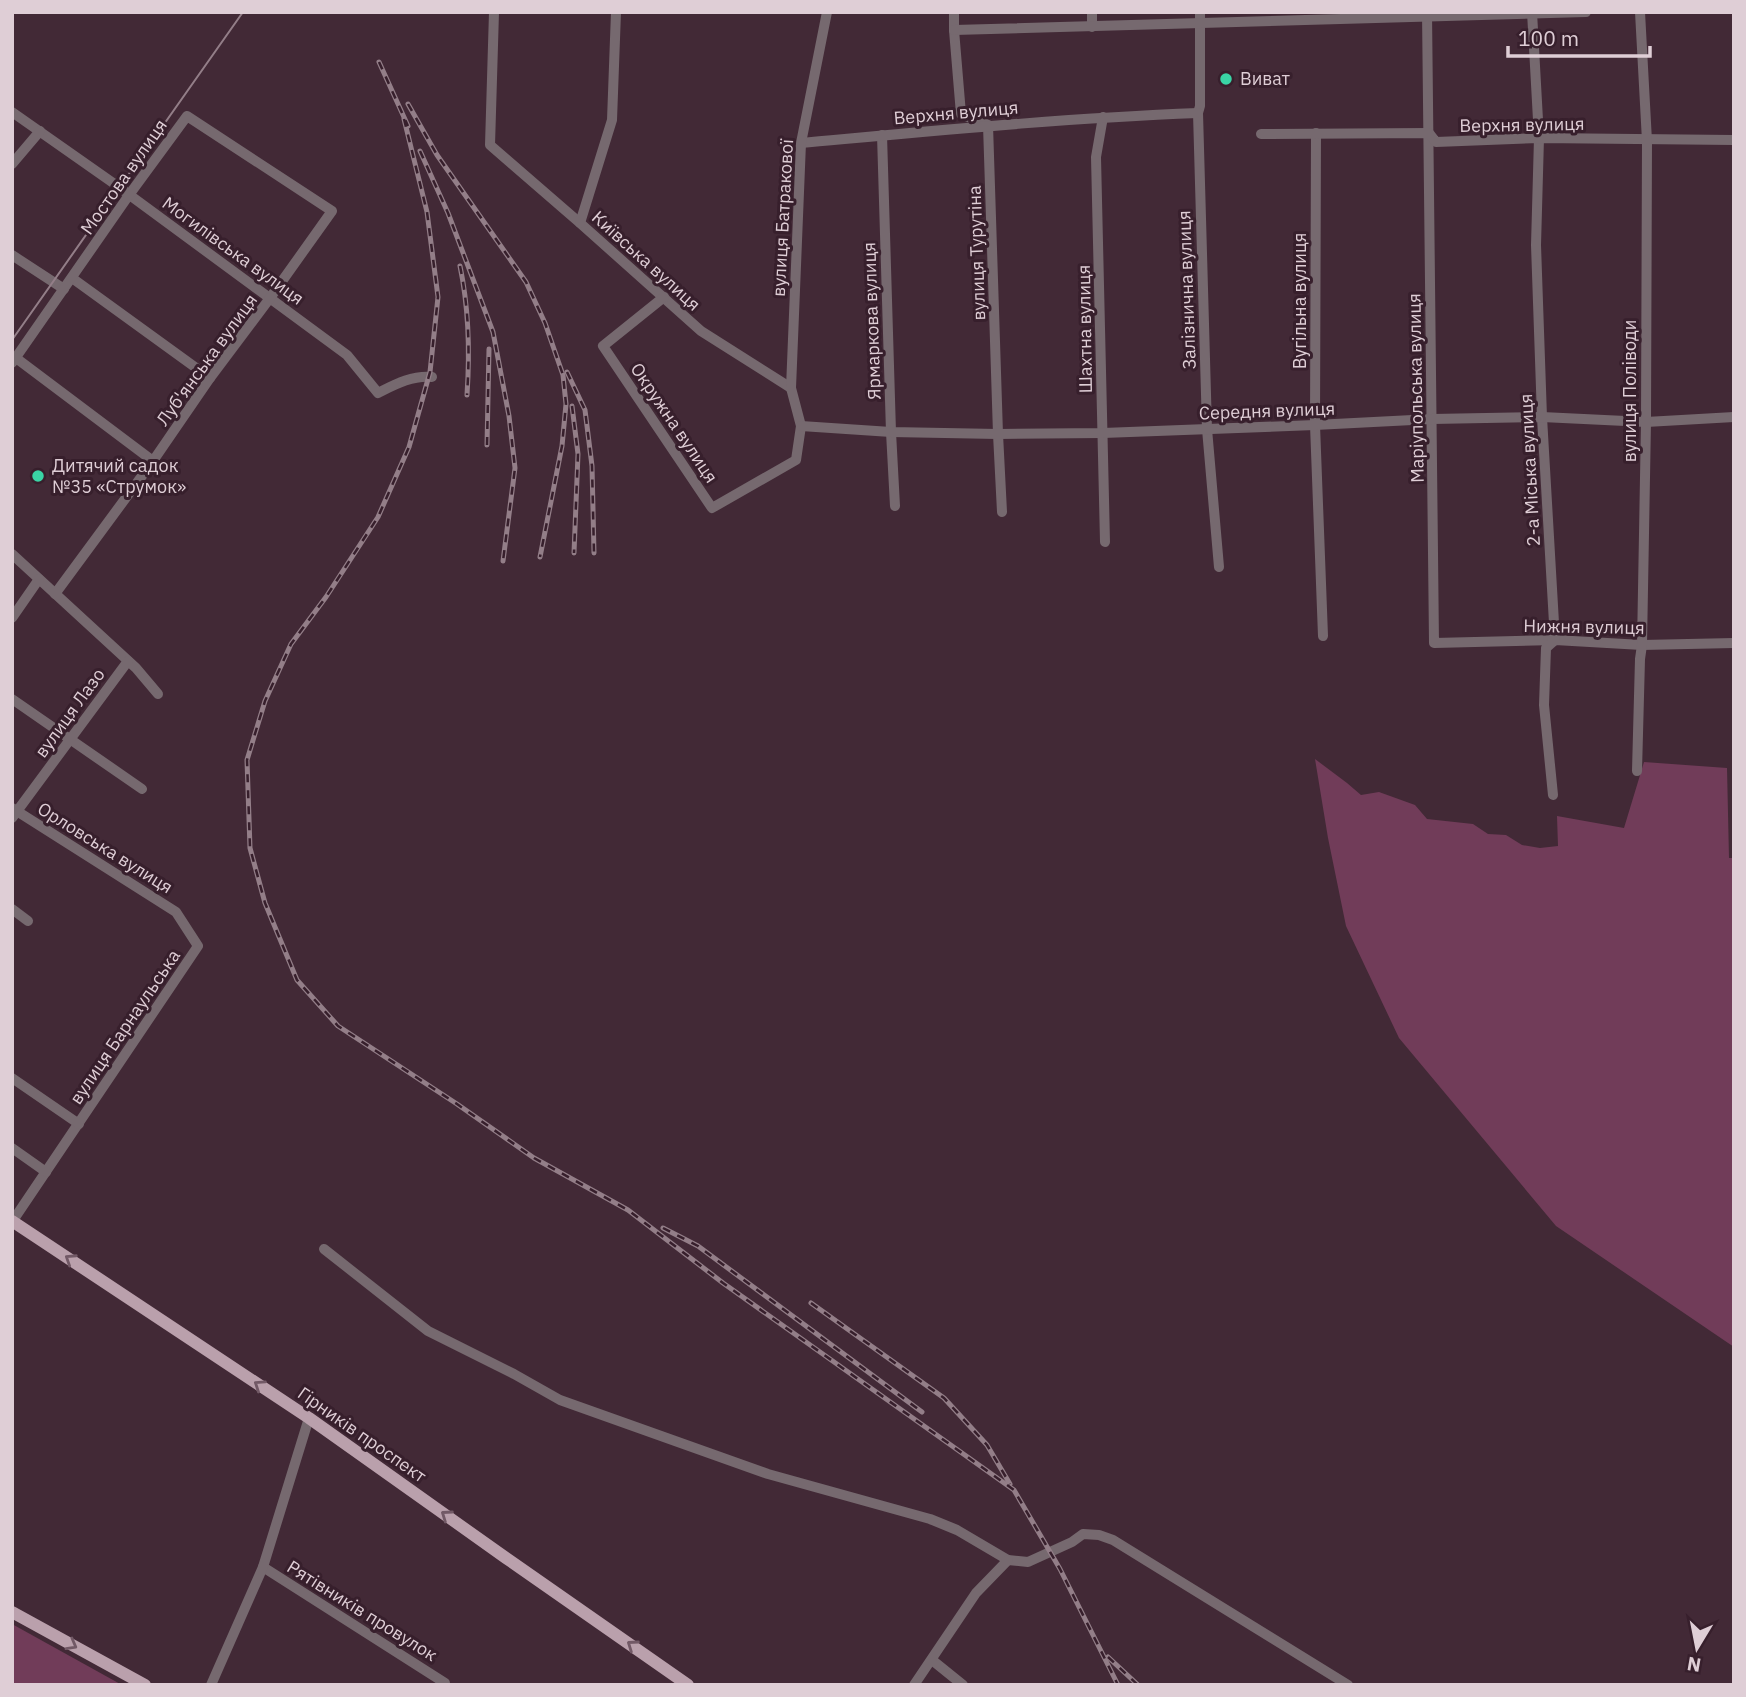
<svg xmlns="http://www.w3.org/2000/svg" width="1746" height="1697" viewBox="0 0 1746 1697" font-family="'IBM Plex Sans',sans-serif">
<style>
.green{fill:#713c59}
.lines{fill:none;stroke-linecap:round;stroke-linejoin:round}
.minor{stroke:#76696f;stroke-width:10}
.major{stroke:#baa0ac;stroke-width:12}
.tram{stroke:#937e88;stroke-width:2}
.rail-casing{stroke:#937e88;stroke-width:5}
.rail{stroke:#371f2c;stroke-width:2.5;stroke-dasharray:8;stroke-linecap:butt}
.oneway{stroke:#725966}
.poi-dot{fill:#3ad4a5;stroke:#371f2c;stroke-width:2.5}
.labels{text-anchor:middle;stroke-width:6;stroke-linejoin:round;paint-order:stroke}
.poi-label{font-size:18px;fill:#dfced6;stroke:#371f2c;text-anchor:start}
.street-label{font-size:18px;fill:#dfced6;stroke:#371f2c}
</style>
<rect width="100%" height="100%" fill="#422936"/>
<!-- green -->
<g class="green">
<polygon points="1315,759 1347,783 1361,795 1379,792 1415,805 1427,819 1473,824 1488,834 1506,835 1522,845 1540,848 1558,846 1557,816 1624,828 1644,762 1727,768 1729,858 1734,858 1734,1347 1556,1226 1399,1038 1346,926 1328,838"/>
<polygon points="12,1624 122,1685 12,1685"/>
</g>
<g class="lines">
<!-- minor -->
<g class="minor">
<polyline points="494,12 490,145 580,223 701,331 791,388"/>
<polyline points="954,12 954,30 961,114 988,125 998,434 1002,512"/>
<polyline points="1200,12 1200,106 1198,113 1207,429 1219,567"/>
<polyline points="1427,12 1434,643 1555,640 1642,645 1734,643"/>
<polyline points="1532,12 1539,138 1536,245 1542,417 1555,640 1546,648 1544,705 1553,795"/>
<polyline points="1092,27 1092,12"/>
<polyline points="954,30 1586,12"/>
<path d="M12,112L116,185L347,355L378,393C394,385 412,375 432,377"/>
<polyline points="1103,117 1096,157 1105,542"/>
<polyline points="1316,133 1315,425 1323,636"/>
<polyline points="1261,134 1429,133 1436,142 1539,138 1734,140"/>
<polyline points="882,135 891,432 895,506"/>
<path d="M801,143C933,131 1065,118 1198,113"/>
<polyline points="12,164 40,131"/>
<polyline points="580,223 612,120 616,12"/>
<polyline points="12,255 64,289"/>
<polyline points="72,278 210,378"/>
<polyline points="664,297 603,346 712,508 796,460 801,426 791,388 801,143 827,12"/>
<polyline points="16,358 153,461"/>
<polyline points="12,363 129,195 187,116 332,211 270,298 210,378 153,461 55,594"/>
<polyline points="801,426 891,432 998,434 1103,433 1315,425 1432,419 1542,417 1646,422 1734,417"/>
<polyline points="12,554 136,668 158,694"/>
<polyline points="12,618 39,579"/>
<polyline points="12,699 142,789"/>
<polyline points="1637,771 1640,659 1642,645 1646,422 1647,141 1640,12"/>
<polyline points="12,808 176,912 198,946 12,1222"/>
<polyline points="12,818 128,661"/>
<polyline points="12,909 28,921"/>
<polyline points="12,1078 79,1124"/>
<polyline points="12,1148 46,1172"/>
<polyline points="324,1249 428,1331 514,1374 560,1400 768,1474 930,1519 957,1530 1008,1560 1028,1562 1072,1542 1083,1534 1099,1535 1113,1540 1348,1685"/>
<polyline points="263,1567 445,1683"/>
<polyline points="932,1660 963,1685"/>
<polyline points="211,1685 263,1567 309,1418"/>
<polyline points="914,1685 976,1593 1008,1560"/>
</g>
<!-- major -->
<g class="major">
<polyline points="12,1221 309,1418 506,1558 688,1685"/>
<polyline points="12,1612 145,1685"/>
</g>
<!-- tram -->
<polyline class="tram" points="12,340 243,12"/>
<defs>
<g id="rail">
<polyline points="379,62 408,126"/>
<polyline points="408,104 437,155 526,282 545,323 563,375 566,404 562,446 540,557"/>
<polyline points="404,119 427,212 438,297 430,372 409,447 378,517 326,597 291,644 265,701 247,760 250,848 265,903 297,980 338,1026 457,1104 534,1158 628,1210 723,1283 1014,1490 1060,1569 1118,1685"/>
<polyline points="420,151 448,213 493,332 509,416 515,468 503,561"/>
<path d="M460,266C469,309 470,351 467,395"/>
<polyline points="567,372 585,410 592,466 594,553"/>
<polyline points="572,406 578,454 574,553"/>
<polyline points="487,445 489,349"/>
<polyline points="663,1228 698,1246 922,1412"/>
<polyline points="811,1303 944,1398 987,1445 1010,1484"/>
<polyline points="1108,1657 1138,1685"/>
</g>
</defs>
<!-- rail casing -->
<use href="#rail" class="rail-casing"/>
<!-- rail -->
<use href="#rail" class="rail"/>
</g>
<!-- one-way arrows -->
<defs><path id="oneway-chevron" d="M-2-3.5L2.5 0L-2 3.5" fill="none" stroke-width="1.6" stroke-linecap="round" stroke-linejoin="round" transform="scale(1.75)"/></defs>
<g class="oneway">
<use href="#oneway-chevron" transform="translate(70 1259) rotate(-147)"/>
<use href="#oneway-chevron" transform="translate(259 1385) rotate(-146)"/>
<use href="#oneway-chevron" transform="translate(446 1515) rotate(-145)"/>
<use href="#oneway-chevron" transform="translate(72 1645) rotate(29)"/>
<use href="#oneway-chevron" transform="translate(632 1645) rotate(-145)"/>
</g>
<!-- markers -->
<g class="poi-dot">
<circle cx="1226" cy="79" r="7"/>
<circle cx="38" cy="476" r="7"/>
</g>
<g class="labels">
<!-- poi labels -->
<g class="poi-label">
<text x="1240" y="85">Виват</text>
<text x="52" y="472">Дитячий садок<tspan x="52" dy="21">№35 «Струмок»</tspan></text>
</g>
<!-- street labels -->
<g class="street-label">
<text transform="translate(956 113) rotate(-5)" y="6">Верхня вулиця</text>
<text transform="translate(1522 125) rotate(-1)" y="6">Верхня вулиця</text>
<text transform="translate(124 177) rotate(-55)" y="6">Мостова вулиця</text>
<text transform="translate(783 218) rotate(-87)" y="6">вулиця Батракової</text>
<text transform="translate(233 251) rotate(36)" y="6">Могилівська вулиця</text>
<text transform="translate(977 253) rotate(-92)" y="6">вулиця Турутіна</text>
<text transform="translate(646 261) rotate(42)" y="6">Київська вулиця</text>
<text transform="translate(1187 290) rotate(-92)" y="6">Залізнична вулиця</text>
<text transform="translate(1300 301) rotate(-90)" y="6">Вугільна вулиця</text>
<text transform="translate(872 321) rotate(-92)" y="6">Ярмаркова вулиця</text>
<text transform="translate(1085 329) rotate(-91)" y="6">Шахтна вулиця</text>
<text transform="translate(207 360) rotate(-54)" y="6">Луб'янська вулиця</text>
<text transform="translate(1416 388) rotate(-91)" y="6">Маріупольська вулиця</text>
<text transform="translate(1630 391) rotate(-90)" y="6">вулиця Поліводи</text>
<text transform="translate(1267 411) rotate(-2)" y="6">Середня вулиця</text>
<text transform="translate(674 423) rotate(56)" y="6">Окружна вулиця</text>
<text transform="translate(1530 470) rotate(-93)" y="6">2-а Міська вулиця</text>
<text transform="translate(1584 627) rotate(1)" y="6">Нижня вулиця</text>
<text transform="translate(70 713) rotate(-54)" y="6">вулиця Лазо</text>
<text transform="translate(105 848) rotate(32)" y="6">Орловська вулиця</text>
<text transform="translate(125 1027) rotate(-56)" y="6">вулиця Барнаульська</text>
<text transform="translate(362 1435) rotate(35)" y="6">Гірників проспект</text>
<text transform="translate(362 1611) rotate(32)" y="6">Рятівників провулок</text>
</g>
</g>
<!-- border -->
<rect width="1746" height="1697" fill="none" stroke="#dfced6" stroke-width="28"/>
<!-- north arrow -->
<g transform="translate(1697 1648) rotate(190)" stroke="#371f2c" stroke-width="5" paint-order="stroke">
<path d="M0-5L12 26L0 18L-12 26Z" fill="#dfced6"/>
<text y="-10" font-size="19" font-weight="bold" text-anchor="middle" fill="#dfced6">N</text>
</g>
<!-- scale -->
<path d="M1508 46v10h142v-10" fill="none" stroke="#dfced6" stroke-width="3.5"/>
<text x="1518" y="46" font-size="21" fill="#dfced6" stroke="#371f2c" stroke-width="5" paint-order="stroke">100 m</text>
</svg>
